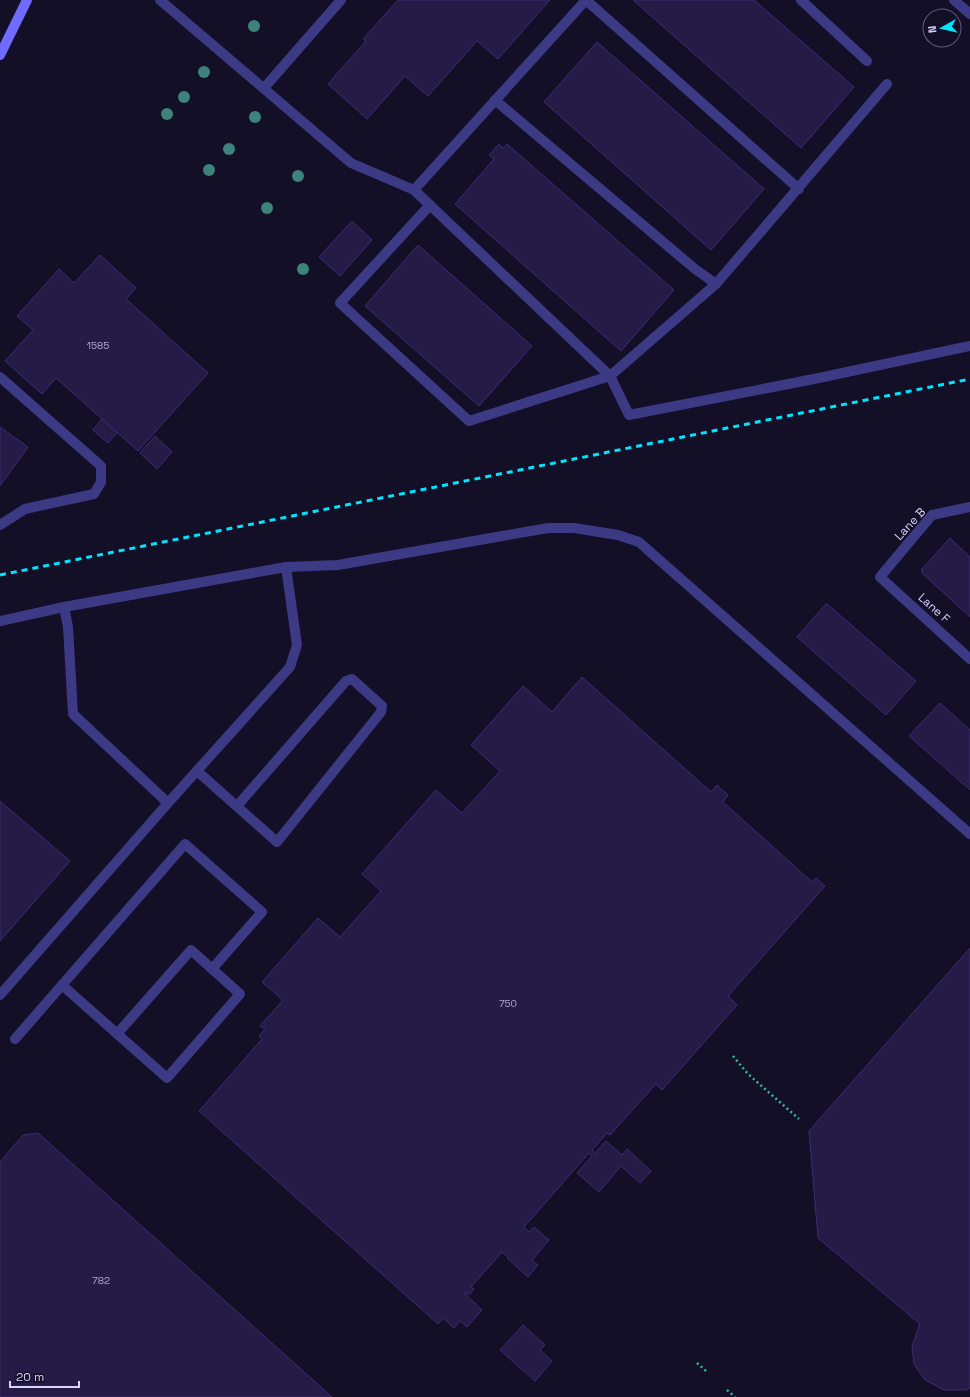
<svg xmlns="http://www.w3.org/2000/svg" width="970" height="1397" viewBox="0 0 970 1397" font-family="'Space Grotesk',sans-serif">
<style>
.building{fill:#241b47;stroke:#3b2d73}
.lines{fill:none;stroke-linecap:round;stroke-linejoin:round}
.path{stroke:#2fb8b0;stroke-width:2.5;stroke-dasharray:2 3;stroke-linecap:butt}
.lane{stroke:#3d3a85;stroke-width:10}
.street{stroke:#3d3a85;stroke-width:10}
.secondary{stroke:#6f6bff;stroke-width:10}
.rail{stroke:#00e5ff;stroke-width:3;stroke-dasharray:6 5;stroke-linecap:butt}
.tree{fill:#3d827b}
.labels{text-anchor:middle;stroke-width:3;stroke-linejoin:round;paint-order:stroke}
.number-label{font-size:10px;fill:#aca6d1}
.street-label{font-size:12px;fill:#d9d4ff;stroke:#130f26}
</style>
<rect width="100%" height="100%" fill="#130f26"/>
<!-- building -->
<g class="building">
<polygon points="398,0 550,0 498,59 477,41 428,96 405,76 367,119 328,84 366,41 363,39"/>
<polygon points="634,0 754,0 854,87 801,148 634,1"/>
<polygon points="597,42 764,189 711,250 544,102"/>
<polygon points="499,144 503,148 507,144 674,290 621,351 455,204 494,159 489,155"/>
<polygon points="352,221 372,240 340,276 319,257"/>
<polygon points="418,245 532,346 479,406 365,306"/>
<polygon points="100,255 136,288 126,299 208,373 138,451 56,378 42,394 5,361 33,330 17,316 59,269 74,283"/>
<polygon points="102,419 117,433 108,443 93,430"/>
<polygon points="0,427 28,447 0,486"/>
<polygon points="155,436 172,452 157,469 140,453"/>
<polygon points="950,538 970,557 970,617 922,573 923,572 921,570"/>
<polygon points="827,604 916,681 886,715 797,637 825,605"/>
<polygon points="582,677 711,792 717,785 728,795 723,802 812,882 816,878 825,886 728,996 737,1005 662,1090 656,1084 610,1135 607,1133 592,1150 595,1153 606,1141 622,1155 627,1149 651,1171 640,1183 621,1166 599,1192 577,1173 592,1156 589,1153 524,1227 529,1232 534,1227 549,1240 532,1260 538,1265 528,1277 507,1258 508,1257 502,1252 471,1287 474,1289 469,1295 466,1292 465,1294 482,1310 467,1327 460,1321 454,1328 443,1318 438,1324 199,1111 262,1039 259,1036 265,1029 260,1026 283,1000 262,982 318,918 340,937 381,891 362,874 436,790 462,813 500,771 471,745 523,686 552,712"/>
<polygon points="940,703 970,730 970,790 909,736"/>
<polygon points="0,801 70,861 0,941"/>
<polygon points="970,948 970,1388 966,1390 944,1390 925,1380 914,1364 912,1346 920,1324 818,1238 809,1131"/>
<polygon points="38,1133 332,1397 0,1397 0,1162 23,1135"/>
<polygon points="523,1325 545,1345 540,1350 552,1361 535,1381 500,1350"/>
</g>
<g class="lines">
<!-- path -->
<g class="path">
<polyline points="733,1056 748,1074 799,1119"/>
<polyline points="697,1363 706,1371"/>
<polyline points="727,1390 735,1397"/>
</g>
<!-- lane -->
<g class="lane">
<polyline points="160,0 351,163 414,190 586,0"/>
<polyline points="586,0 799,189"/>
<polyline points="801,0 867,61"/>
<polyline points="954,0 970,14"/>
<polyline points="264,88 341,0"/>
<polyline points="495,100 695,269 716,284"/>
<polyline points="414,190 610,376 716,284 887,84"/>
<polyline points="430,205 340,303 469,421 610,376 629,415 814,379 970,346"/>
<polyline points="0,377 101,466 101,482 94,494 25,509 0,525"/>
<polyline points="64,607 68,627 73,714 168,803"/>
<polyline points="0,621 64,607 286,567 338,565 548,528 574,528 618,535 639,542 970,834"/>
<polyline points="197,771 277,842 381,712 382,706 352,679 346,681 237,806"/>
<polyline points="62,985 167,1078 240,994 191,950 117,1034"/>
<polyline points="0,995 168,803 290,667 297,645 286,567"/>
<polyline points="15,1039 185,844 262,912 212,969"/>
</g>
<!-- street -->
<polyline class="street" points="970,507 932,515 880,577 970,659"/>
<!-- secondary -->
<polyline class="secondary" points="0,55 27,0"/>
<!-- rail -->
<polyline class="rail" points="0,575 970,379"/>
</g>
<!-- trees -->
<g class="tree">
<circle cx="254" cy="26" r="6"/>
<circle cx="204" cy="72" r="6"/>
<circle cx="184" cy="97" r="6"/>
<circle cx="167" cy="114" r="6"/>
<circle cx="255" cy="117" r="6"/>
<circle cx="229" cy="149" r="6"/>
<circle cx="209" cy="170" r="6"/>
<circle cx="298" cy="176" r="6"/>
<circle cx="267" cy="208" r="6"/>
<circle cx="303" cy="269" r="6"/>
</g>
<g class="labels">
<!-- number labels -->
<g class="number-label">
<text x="98" y="349">1585</text>
<text x="508" y="1007">750</text>
<text x="101" y="1284">782</text>
</g>
<!-- street labels -->
<g class="street-label">
<text transform="translate(910 524) rotate(-47)" y="4">Lane B</text>
<text transform="translate(934 608) rotate(42)" y="4">Lane F</text>
</g>
</g>
<!-- north arrow -->
<g transform="translate(942 28) rotate(262)"><circle r="19" fill="#130f26" stroke="#625e7d"/>
<path d="M0-3L7 15L0 10L-7 15Z" fill="#00e5ff"/>
<text y="-6" font-size="11" font-weight="bold" text-anchor="middle" fill="#d9d4ff">N</text>
</g>
<!-- scale -->
<path d="M10 1381v6h69v-6" fill="none" stroke="#d9d4ff" stroke-width="2"/>
<text x="16" y="1381" font-size="12" fill="#d9d4ff" stroke="#130f26" stroke-width="3" paint-order="stroke">20 m</text>
</svg>
